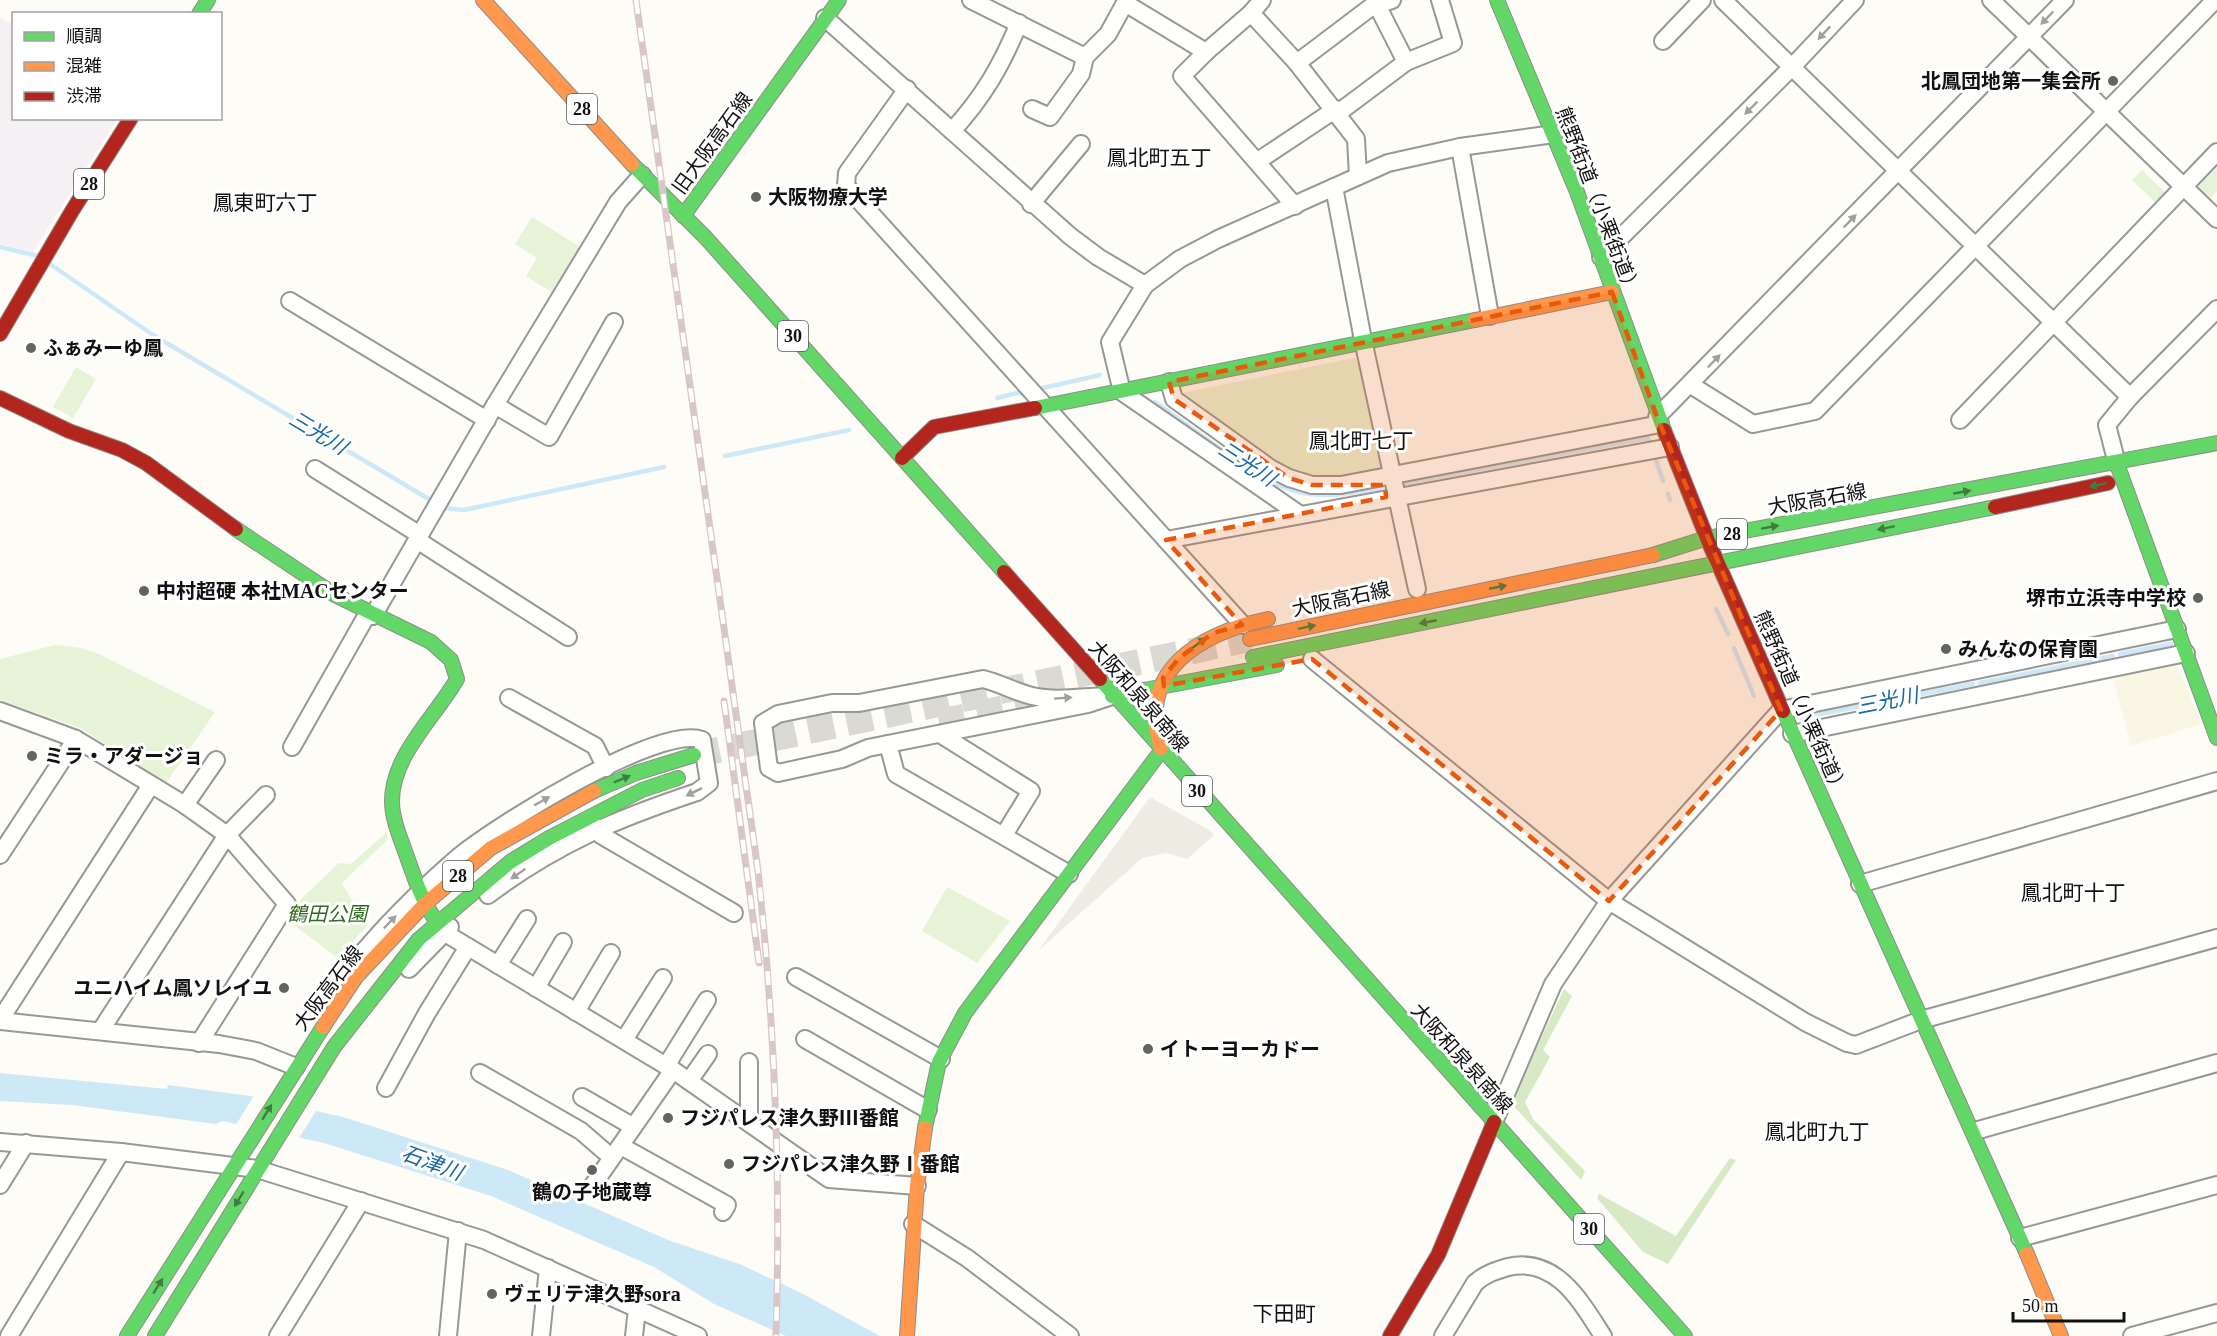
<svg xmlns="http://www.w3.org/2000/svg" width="2217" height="1336" viewBox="0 0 2217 1336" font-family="'Times New Roman','Noto Sans JP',serif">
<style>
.industrial{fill:#f5f0f3}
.farmland{fill:#f9f7e4}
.green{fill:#e7f3d7}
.forest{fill:#d8eac5}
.plaza{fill:#edebe2}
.water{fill:#cde8f7}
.pier{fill:#fdfcf7}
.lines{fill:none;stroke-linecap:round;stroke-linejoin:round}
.stream{stroke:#cde8f7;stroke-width:4.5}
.primary-tunnel{stroke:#dad9d4;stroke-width:26;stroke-dasharray:26 13;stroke-linecap:butt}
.street-casing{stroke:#979795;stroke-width:20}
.fast-casing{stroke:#8e8d8b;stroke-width:16}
.slow-casing{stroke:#8e8d8b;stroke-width:16}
.jam-casing{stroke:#8e8d8b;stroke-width:16}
.street{stroke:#fffffe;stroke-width:16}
.fast{stroke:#63d668;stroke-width:14}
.slow{stroke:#ff974d;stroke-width:14}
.jam{stroke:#b3261e;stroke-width:14}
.rail-casing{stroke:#d9c6c7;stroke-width:7}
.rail{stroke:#fff;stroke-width:4.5;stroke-dasharray:14;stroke-linecap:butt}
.oneway{fill:#a0a09f}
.oneway2{fill:#3e7d41}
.marked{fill:#e8590c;fill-opacity:0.2;stroke:#e8590c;stroke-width:4.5;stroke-dasharray:12 8;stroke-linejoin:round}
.poi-dot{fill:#646362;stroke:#fff;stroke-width:2}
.labels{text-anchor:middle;stroke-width:6;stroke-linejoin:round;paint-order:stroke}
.shield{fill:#fff;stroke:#585858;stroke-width:1.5}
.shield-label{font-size:18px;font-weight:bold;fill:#111}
.poi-label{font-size:20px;font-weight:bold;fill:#111;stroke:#fff;text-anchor:start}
.street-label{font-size:20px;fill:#111;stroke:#fff}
.park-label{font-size:20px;font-style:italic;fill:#2f6b1f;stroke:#fff}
.neighbourhood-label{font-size:21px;fill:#111;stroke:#fff}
.water-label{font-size:21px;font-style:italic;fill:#1768a6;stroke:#fff}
</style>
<rect width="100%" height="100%" fill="#fdfcf7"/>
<!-- industrial -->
<polygon class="industrial" points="0,17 13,25 14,118 117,119 33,252 0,244"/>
<!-- farmland -->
<polygon class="farmland" points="2175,661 2202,724 2131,746 2112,674"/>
<!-- green -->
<g class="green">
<polygon points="2217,168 2217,191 2207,201 2199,193 2199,186"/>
<polygon points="2142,170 2168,195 2158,205 2132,180"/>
<polygon points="532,217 585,250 556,295 526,276 537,258 515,244"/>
<polygon points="1354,358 1362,362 1384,468 1341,481 1290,474 1182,401 1182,393"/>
<polygon points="76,367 96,379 73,418 53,407"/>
<polygon points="55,645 82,648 99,654 215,712 166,783 80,728 0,700 0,659"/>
<polygon points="387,832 388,839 342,883 367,926 338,958 287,920 298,902 339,863 351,864"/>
<polygon points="947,887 1010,921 977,963 922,931"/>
</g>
<!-- forest -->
<g class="forest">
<polygon points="1564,989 1572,996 1543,1050 1550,1057 1525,1102 1533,1119 1585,1171 1581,1180 1511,1103"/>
<polygon points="1730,1158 1736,1160 1668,1264 1643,1252 1597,1198 1599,1194 1676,1236"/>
</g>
<!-- plaza -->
<polygon class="plaza" points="1150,797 1209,830 1214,835 1187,859 1166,853 1142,858 1038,951"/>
<!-- water -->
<polygon class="water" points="0,1073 167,1089 168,1085 250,1096 343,1117 508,1170 668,1240 742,1265 801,1293 880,1336 786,1336 714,1304 654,1267 491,1196 324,1143 222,1121 216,1124 72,1105 0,1101"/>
<!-- pier -->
<polygon class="pier" points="255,1094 282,1099 318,1108 297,1141 234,1128"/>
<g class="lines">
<!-- stream -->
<g class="stream">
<polyline points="0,247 38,256"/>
<polyline points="50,264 153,335 444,508 464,510 664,467"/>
<polyline points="1034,390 1100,375"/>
<polyline points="997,398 1026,391"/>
<path d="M1155,402C1192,427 1258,483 1299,492C1328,499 1357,492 1386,487"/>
<polyline points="725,456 849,430"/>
<polyline points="1656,460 1663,481"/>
<polyline points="1400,484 1648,438 1650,442"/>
<polyline points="1668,494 1670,500"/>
<polyline points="1716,609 1728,634"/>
<polyline points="1734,648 1754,696"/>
<polyline points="2120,654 2171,644"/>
<polyline points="1980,683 2113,656"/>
<polyline points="1800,718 1973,684"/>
</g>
<!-- primary-tunnel -->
<g class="primary-tunnel">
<polyline points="939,722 1062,696"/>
<polyline points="694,755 1250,639"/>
</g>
<defs>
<g id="street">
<polyline points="971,0 1085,57 1108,34 1125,3 1206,52 1251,13 1262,0"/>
<polyline points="1723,0 2130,397"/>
<polyline points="1991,0 2217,219"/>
<polyline points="1377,5 1406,62"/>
<polyline points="1251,13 1297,63 1371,7 1392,0"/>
<polyline points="825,18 1070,236 1098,257 1145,285 1180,259 1218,239 1388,163 1460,147 1554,134"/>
<polyline points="1663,41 1702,0"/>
<polyline points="1206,52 1182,76 1295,206"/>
<polyline points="1297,63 1356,139 1358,176"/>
<polyline points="907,89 847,173 846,186 1243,625"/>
<polyline points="1032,109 1050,117 1081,74 1085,57"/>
<polyline points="1338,113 1406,62 1453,43 1440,0"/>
<path d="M952,131C984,96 1001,66 1019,23"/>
<polyline points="1460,147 1490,316"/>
<polyline points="1258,161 1336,109"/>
<polyline points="1334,187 1363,340 1417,589"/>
<polyline points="1031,204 1081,144"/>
<polyline points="1601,257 1792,67 1855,0"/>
<polyline points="1145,285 1110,342 1122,392 1299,514"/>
<polyline points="290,301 487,420"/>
<polyline points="1169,382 1174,399 1270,468 1289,478 1312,485 1341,485 1660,424"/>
<polyline points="1691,385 1753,424 1815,411 2215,0"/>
<polyline points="495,405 549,437 614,322"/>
<polyline points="1657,417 2065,0"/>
<polyline points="1960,420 2217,152"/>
<polyline points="2117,464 2107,425 2130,397 2217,309"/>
<polyline points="315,469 420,535"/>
<polyline points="417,540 568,637"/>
<polyline points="1166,540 1670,447"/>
<polyline points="373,616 495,405 618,202 642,175"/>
<polyline points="1312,659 1609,901 1805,1022 1847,1043 1856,1045 1921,1020 2217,938"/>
<path d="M983,679C1000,683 1015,692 1032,696C1058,702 1086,696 1112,696L1088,704L868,748L842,759L778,773L769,768L763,723L778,714L832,703H859Z"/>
<polyline points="509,698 595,746 606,768"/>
<polyline points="0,711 76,739 185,805 227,835 287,904 199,1043"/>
<polyline points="940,734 1031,791 1004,835"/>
<polyline points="1792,734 2186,653"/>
<polyline points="888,744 896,774 1069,874"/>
<polyline points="292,747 368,613"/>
<polyline points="185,805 216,760"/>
<polyline points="597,828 601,835 734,913"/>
<polyline points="0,855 76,739"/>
<polyline points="1860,884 2217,781"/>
<polyline points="439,925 450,936 673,1070 829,1179 917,1186"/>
<path d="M354,963C385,925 419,891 456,859C492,828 660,723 702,740L709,783L697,792C616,819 556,844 488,895"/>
<polyline points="498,965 527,919"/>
<polyline points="409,969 450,927"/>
<polyline points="796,977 941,1059"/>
<polyline points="536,988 563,942"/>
<polyline points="576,1012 611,953"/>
<polyline points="0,1020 151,785"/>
<polyline points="0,1021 219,1044 256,1051 296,1067"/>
<polyline points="101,1030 227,835 266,795"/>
<polyline points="805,1039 928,1110"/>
<polyline points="624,1040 663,978"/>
<polyline points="749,1062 749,1123"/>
<polyline points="666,1066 707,1000"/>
<polyline points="480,1073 581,1131 611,1157"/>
<polyline points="689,1081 708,1054"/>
<polyline points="386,1088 427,1013 468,947"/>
<polyline points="582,1097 632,1126"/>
<polyline points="1494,1122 1553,984 1609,901 1781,710 2177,629"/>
<polyline points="1975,1131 2217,1063"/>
<polyline points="0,1142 121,1152 257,1169 484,1240 698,1336"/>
<polyline points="621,1146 727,1205 723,1212"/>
<polyline points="0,1185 26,1143"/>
<polyline points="593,1185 673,1070"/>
<polyline points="913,1224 967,1258 1070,1336"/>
<polyline points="2020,1238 2217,1185"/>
<polyline points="9,1336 121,1152"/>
<polyline points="278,1336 361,1201"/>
<polyline points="448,1336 458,1231"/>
<polyline points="541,1336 548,1268"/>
<polyline points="634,1336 637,1309"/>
<path d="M1443,1336L1475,1283C1485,1274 1495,1271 1508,1267C1556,1256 1581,1302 1603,1336"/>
<polyline points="2132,1336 2217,1313"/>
</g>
<g id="fast">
<polyline points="1497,0 1577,192 1664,430"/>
<polyline points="199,14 208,0"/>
<polyline points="632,164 706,238 1004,572"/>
<polyline points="683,216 839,0"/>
<polyline points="1035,408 1475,320"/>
<polyline points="2117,464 2217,738"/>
<path d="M236,529L335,595L431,642L451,660L457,679C436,716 392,755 392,801C392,819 400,837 406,854C414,877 421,898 434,918"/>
<polyline points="1653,555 1707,538 2217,443"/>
<polyline points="1253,657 1995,507"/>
<polyline points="1100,679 1685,1336"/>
<polyline points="1112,696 1277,665"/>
<polyline points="1783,711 2027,1254"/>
<polyline points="594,791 636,773 694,755"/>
<polyline points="925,1128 939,1062 965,1013 1161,751"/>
<polyline points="127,1336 323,1027"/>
<polyline points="155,1336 334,1047 419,939 510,862 549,838 642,790 678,778"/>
</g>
<g id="slow">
<polyline points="483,0 632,164"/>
<polyline points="1475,320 1612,292"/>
<polyline points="1250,639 1653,555"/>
<path d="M1161,748C1136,670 1201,633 1268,619"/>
<polyline points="323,1027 356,977 424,905 491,848 594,791"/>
<polyline points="2027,1254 2061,1336"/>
<polyline points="907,1336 917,1186 925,1128"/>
</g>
<g id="jam">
<polyline points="0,334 72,211 131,118"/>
<polyline points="0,398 69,431 122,450 146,463 236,529"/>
<polyline points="1664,430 1709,543 1783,711"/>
<polyline points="902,458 934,427 1035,408"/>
<polyline points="1995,507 2108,483"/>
<polyline points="1004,572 1100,679"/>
<polyline points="1390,1336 1438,1255 1494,1122"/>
</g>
</defs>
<!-- street casing -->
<use href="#street" class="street-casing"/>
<!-- fast casing -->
<use href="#fast" class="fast-casing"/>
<!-- slow casing -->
<use href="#slow" class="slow-casing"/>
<!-- jam casing -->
<use href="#jam" class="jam-casing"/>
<!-- street -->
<use href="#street" class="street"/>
<!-- fast -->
<use href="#fast" class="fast"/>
<!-- slow -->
<use href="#slow" class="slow"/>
<!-- jam -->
<use href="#jam" class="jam"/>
<defs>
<g id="rail">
<path d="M636,0L758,871C775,1026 781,1180 776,1336"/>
<polyline points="724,701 759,963"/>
</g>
</defs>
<!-- rail casing -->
<use href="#rail" class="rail-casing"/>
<!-- rail -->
<use href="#rail" class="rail"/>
</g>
<!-- one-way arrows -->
<defs><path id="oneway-solid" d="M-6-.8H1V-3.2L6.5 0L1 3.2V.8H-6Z" transform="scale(1.5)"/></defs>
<g class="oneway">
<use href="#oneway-solid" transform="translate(2047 18) rotate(134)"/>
<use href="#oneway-solid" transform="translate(1824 33) rotate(133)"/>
<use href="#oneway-solid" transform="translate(1751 108) rotate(135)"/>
<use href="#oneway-solid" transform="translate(1850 221) rotate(-46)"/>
<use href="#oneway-solid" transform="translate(1714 361) rotate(-46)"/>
<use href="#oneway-solid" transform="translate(1063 698) rotate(-4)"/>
<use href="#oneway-solid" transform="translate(694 792) rotate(154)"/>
<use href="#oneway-solid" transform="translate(542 801) rotate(-29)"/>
<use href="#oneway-solid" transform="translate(518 874) rotate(145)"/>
<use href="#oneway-solid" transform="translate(390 922) rotate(-46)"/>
</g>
<g class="oneway2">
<use href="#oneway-solid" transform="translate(2098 485) rotate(168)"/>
<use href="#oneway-solid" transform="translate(1962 492) rotate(-10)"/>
<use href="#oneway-solid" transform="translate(1770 527) rotate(-10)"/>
<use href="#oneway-solid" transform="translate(1886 528) rotate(168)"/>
<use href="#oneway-solid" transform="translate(1498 587) rotate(-11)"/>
<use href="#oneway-solid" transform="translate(1428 622) rotate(169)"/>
<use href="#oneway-solid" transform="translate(1307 627) rotate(-12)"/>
<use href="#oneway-solid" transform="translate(1199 643) rotate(-37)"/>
<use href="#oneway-solid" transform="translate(622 779) rotate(-23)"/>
<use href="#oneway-solid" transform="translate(267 1112) rotate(-59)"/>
<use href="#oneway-solid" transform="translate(239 1199) rotate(121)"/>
<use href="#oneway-solid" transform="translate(158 1286) rotate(-58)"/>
</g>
<!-- marked area -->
<path class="marked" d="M1612,292L1657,417L1781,710L1609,901L1312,659L1164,686L1163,678L1179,658L1213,633L1242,625L1166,540L1386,497L1385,485H1312L1289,478L1174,399L1169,382Z"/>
<!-- markers -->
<g class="poi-dot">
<circle cx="2113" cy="81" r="6"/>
<circle cx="756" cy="197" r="6"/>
<circle cx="31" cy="348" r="6"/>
<circle cx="144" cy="591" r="6"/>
<circle cx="2198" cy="598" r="6"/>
<circle cx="1946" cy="649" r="6"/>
<circle cx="32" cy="756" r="6"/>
<circle cx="284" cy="988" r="6"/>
<circle cx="1148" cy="1049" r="6"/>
<circle cx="668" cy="1118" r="6"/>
<circle cx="729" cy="1164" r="6"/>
<circle cx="592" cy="1170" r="6"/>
<circle cx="492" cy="1294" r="6"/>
</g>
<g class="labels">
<!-- shield labels -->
<g class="shield">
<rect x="567" y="94" width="30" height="30" rx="4.5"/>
<rect x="74" y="169" width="30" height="30" rx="4.5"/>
<rect x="778" y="321" width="30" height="30" rx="4.5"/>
<rect x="1717" y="519" width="30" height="30" rx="4.5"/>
<rect x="1182" y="776" width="30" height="30" rx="4.5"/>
<rect x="443" y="861" width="30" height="30" rx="4.5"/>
<rect x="1574" y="1214" width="30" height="30" rx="4.5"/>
</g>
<g class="shield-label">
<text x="582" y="115">28</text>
<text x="89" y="190">28</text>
<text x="793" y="342">30</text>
<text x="1732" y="540">28</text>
<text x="1197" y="797">30</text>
<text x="458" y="882">28</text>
<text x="1589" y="1235">30</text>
</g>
<!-- poi labels -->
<g class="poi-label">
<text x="2101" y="88" text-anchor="end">北鳳団地第一集会所</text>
<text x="768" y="204">大阪物療大学</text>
<text x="43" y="355">ふぁみーゆ鳳</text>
<text x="156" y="598">中村超硬 本社MACセンター</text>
<text x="2186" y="605" text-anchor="end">堺市立浜寺中学校</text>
<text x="1958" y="656">みんなの保育園</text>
<text x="44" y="763">ミラ・アダージョ</text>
<text x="272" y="995" text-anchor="end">ユニハイム鳳ソレイユ</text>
<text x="1160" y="1056">イトーヨーカドー</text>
<text x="680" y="1125">フジパレス津久野Ⅲ番館</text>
<text x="741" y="1171">フジパレス津久野Ⅰ番館</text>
<text x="592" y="1199" text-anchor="middle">鶴の子地蔵尊</text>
<text x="504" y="1301">ヴェリテ津久野sora</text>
</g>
<!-- street labels -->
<g class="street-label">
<text transform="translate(712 143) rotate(-54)" y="7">旧大阪高石線</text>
<text transform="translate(1598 201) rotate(69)" y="7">熊野街道（小栗街道）</text>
<text transform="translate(1817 499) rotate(-10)" y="7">大阪高石線</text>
<text transform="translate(1341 599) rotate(-12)" y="7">大阪高石線</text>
<text transform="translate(1139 696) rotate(49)" y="7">大阪和泉泉南線</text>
<text transform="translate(1801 703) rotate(66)" y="7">熊野街道（小栗街道）</text>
<text transform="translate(328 988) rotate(-53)" y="7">大阪高石線</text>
<text transform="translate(1462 1058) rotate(48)" y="7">大阪和泉泉南線</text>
</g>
<!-- park labels -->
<g class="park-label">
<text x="327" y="921">鶴田公園</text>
</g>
<!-- neighbourhood labels -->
<g class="neighbourhood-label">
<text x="1159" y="165">鳳北町五丁</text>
<text x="265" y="210">鳳東町六丁</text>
<text x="1361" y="448">鳳北町七丁</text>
<text x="2073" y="900">鳳北町十丁</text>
<text x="1817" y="1139">鳳北町九丁</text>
<text x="1284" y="1321">下田町</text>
</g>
<!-- water labels -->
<g class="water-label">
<text transform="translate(318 433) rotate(31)" y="7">三光川</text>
<text transform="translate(1247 464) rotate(33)" y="7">三光川</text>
<text transform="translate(1887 701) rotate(-11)" y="7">三光川</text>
<text transform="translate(432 1163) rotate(20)" y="7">石津川</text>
</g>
</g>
<!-- legend -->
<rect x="12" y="12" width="210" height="108" fill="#ffffff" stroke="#a0a0a0" stroke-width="1.5"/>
<rect x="24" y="32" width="30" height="9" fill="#63d668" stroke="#a0a0a0" stroke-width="1.5"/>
<text x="66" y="42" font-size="18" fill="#111111">順調</text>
<rect x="24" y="62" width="30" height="9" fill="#ff974d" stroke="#a0a0a0" stroke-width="1.5"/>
<text x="66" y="72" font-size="18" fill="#111111">混雑</text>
<rect x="24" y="92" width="30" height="9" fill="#b3261e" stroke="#a0a0a0" stroke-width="1.5"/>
<text x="66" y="102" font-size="18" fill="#111111">渋滞</text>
<!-- scale -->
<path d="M2013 1312v9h111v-9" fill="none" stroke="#111111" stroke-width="3"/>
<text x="2022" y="1312" font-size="18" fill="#111111" stroke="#ffffff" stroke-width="4.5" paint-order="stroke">50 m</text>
</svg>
